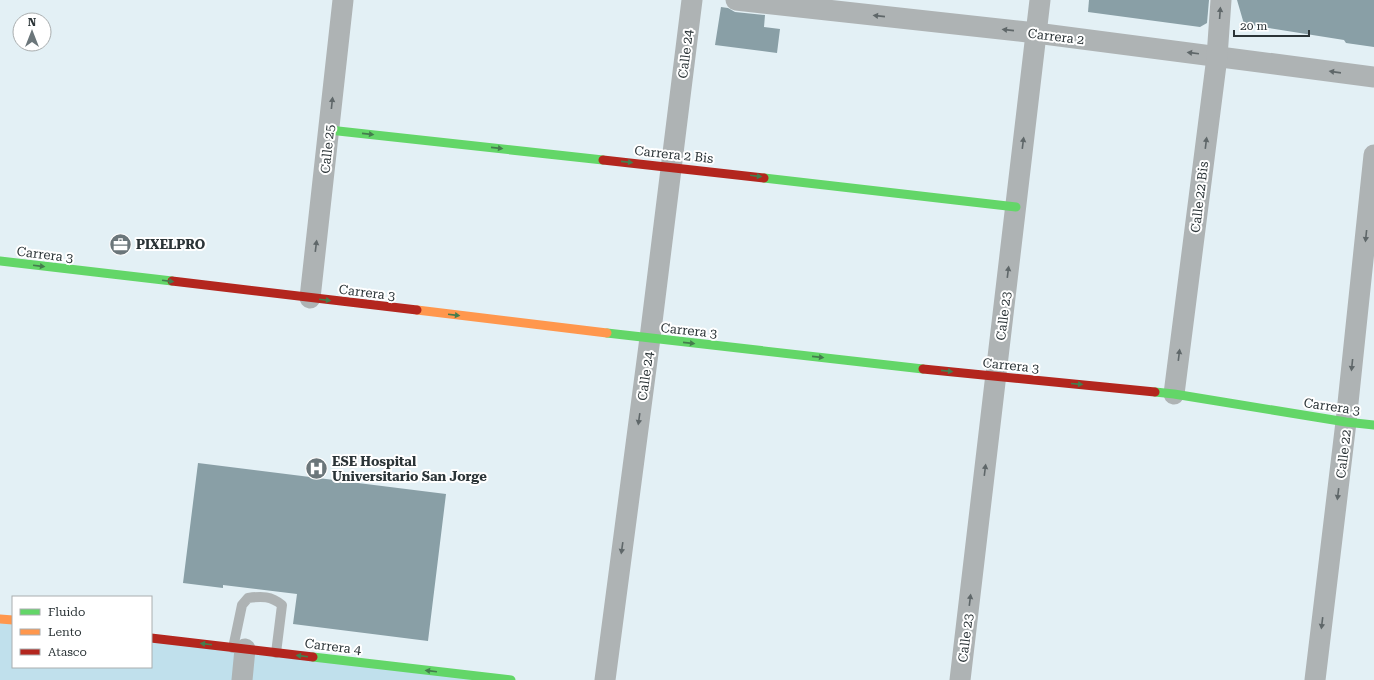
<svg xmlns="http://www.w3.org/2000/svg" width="1374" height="680" viewBox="0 0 1374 680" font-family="'Roboto Serif',serif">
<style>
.green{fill:#c0e0ec}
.building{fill:#899fa6}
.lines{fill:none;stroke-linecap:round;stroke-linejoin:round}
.lane{stroke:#aeb3b4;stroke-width:10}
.street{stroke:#aeb3b4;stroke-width:21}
.fast{stroke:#63d668;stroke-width:9}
.slow{stroke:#ff974d;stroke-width:9}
.jam{stroke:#b3261e;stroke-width:9}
.oneway{fill:#5f6769}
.oneway2{fill:#447d4d}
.labels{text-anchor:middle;stroke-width:4;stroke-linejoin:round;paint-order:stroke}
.street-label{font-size:13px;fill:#2b3437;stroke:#fff}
.poi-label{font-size:13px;font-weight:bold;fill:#2b3437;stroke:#fff;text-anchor:start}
</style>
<rect width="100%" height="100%" fill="#e3f0f5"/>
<!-- green -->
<polygon class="green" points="0,619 13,620 13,667 151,667 151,638 511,680 0,680"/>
<!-- building -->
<g class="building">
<polygon points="1089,0 1209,0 1207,23 1200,27 1088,12"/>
<polygon points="1237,0 1374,0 1374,47 1346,43 1344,40 1244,24"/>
<polygon points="721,7 728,8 735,12 765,15 764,27 780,29 777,53 715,45"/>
<polygon points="198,463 446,494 428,641 293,624 297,594 223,585 223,588 183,583"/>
</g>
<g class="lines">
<!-- lane -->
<path class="lane" d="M233,648L242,605L248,598C262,596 271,596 282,605L276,653"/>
<!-- street -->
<g class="street">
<polyline points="736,0 1036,33 1374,77"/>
<polyline points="310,298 343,0"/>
<polyline points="1174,394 1217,57 1221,0"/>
<polyline points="242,680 245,649"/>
<polyline points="605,680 650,338 692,0"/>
<polyline points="960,680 1040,0"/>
<polyline points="1315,680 1346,422 1374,155"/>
</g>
<!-- fast -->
<g class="fast">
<polyline points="329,130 603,160"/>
<polyline points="764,178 1016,207"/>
<polyline points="0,261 172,281"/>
<polyline points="607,333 923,369"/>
<polyline points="1155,392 1174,394 1346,422 1374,425"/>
<polyline points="313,657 511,680"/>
</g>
<!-- slow -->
<g class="slow">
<polyline points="417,310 607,333"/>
<polyline points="0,619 13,620"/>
</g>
<!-- jam -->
<g class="jam">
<polyline points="603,160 764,178"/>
<polyline points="172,281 417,310"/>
<polyline points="923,369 1155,392"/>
<polyline points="151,638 313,657"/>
</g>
</g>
<!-- one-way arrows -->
<defs><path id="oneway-solid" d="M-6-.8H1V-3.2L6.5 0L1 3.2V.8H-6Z"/></defs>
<g class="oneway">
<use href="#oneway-solid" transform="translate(1220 13) rotate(-86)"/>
<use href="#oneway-solid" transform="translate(879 16) rotate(-174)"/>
<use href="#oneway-solid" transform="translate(1008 30) rotate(-174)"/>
<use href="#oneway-solid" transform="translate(1193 53) rotate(-173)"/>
<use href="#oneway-solid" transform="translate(1335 72) rotate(-172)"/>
<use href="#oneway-solid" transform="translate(332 103) rotate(-84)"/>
<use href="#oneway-solid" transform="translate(1023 143) rotate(-83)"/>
<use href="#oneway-solid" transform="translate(1206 143) rotate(-83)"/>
<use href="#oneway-solid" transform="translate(1366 236) rotate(96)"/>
<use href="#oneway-solid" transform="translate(316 246) rotate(-83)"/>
<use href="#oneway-solid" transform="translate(1008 272) rotate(-83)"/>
<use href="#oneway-solid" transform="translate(1179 355) rotate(-83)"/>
<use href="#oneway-solid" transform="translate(1352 365) rotate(96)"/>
<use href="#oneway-solid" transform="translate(639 419) rotate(98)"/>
<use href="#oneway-solid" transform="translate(985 470) rotate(-83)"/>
<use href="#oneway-solid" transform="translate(1338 494) rotate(97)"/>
<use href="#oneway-solid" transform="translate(622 548) rotate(98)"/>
<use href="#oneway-solid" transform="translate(970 600) rotate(-83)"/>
<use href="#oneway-solid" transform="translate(1322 623) rotate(97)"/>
</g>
<g class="oneway2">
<use href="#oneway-solid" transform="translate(368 134) rotate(6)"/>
<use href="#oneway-solid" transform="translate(497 148) rotate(6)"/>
<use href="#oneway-solid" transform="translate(627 162) rotate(6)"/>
<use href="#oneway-solid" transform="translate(756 176) rotate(7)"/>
<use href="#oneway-solid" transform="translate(39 266) rotate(7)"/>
<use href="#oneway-solid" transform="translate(168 281) rotate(7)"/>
<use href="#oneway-solid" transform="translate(325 300) rotate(7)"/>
<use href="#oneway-solid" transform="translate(454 315) rotate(7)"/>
<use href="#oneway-solid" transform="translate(689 343) rotate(6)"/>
<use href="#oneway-solid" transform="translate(818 357) rotate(6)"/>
<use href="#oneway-solid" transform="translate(947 371) rotate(6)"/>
<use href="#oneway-solid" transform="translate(1077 384) rotate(5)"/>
<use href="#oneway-solid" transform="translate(206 644) rotate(-173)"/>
<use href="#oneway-solid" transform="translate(302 656) rotate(-173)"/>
<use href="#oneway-solid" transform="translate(431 671) rotate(-173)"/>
</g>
<!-- icons -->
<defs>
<symbol id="office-disc" viewBox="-11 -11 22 22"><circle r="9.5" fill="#6b767a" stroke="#fff"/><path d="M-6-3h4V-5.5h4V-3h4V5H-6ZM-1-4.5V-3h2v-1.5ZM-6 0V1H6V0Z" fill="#fff"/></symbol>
<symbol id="hospital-disc" viewBox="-11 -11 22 22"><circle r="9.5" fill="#6b767a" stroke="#fff"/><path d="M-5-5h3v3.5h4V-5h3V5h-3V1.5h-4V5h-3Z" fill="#fff"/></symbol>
</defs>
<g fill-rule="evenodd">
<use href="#office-disc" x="108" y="232" width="25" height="25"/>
<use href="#hospital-disc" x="304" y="456" width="25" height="25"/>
</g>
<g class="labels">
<!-- street labels -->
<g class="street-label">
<text transform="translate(1056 36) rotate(7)" y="5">Carrera 2</text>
<text transform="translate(685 54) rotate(-83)" y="5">Calle 24</text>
<text transform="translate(327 149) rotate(-84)" y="5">Calle 25</text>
<text transform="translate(674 154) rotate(6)" y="5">Carrera 2 Bis</text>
<text transform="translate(1199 197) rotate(-83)" y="5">Calle 22 Bis</text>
<text transform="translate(45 254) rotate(7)" y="5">Carrera 3</text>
<text transform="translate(367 292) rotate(7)" y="5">Carrera 3</text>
<text transform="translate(1003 316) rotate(-83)" y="5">Calle 23</text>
<text transform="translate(689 330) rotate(6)" y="5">Carrera 3</text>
<text transform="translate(1011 365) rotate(6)" y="5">Carrera 3</text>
<text transform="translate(645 376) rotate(-82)" y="5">Calle 24</text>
<text transform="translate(1332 406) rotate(8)" y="5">Carrera 3</text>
<text transform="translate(1343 454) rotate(-83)" y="5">Calle 22</text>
<text transform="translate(965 638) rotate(-83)" y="5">Calle 23</text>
<text transform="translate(333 646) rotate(7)" y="5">Carrera 4</text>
</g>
<!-- poi labels -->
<g class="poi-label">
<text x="136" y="249">PIXELPRO</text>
<text x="332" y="466">ESE Hospital<tspan x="332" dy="15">Universitario San Jorge</tspan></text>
</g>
</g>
<!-- legend -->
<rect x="12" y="596" width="140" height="72" fill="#ffffff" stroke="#aaaeaf"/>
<rect x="20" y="609" width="20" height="6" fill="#63d668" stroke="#aaaeaf"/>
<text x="48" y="616" font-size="12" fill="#2b3437">Fluido</text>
<rect x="20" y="629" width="20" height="6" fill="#ff974d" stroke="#aaaeaf"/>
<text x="48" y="636" font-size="12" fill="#2b3437">Lento</text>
<rect x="20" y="649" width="20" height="6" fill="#b3261e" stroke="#aaaeaf"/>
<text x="48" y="656" font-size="12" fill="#2b3437">Atasco</text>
<!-- north arrow -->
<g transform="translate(32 32)"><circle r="19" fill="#ffffff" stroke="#aaaeaf"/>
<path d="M0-3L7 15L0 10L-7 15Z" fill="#6b767a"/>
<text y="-6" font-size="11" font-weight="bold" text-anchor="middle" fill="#2b3437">N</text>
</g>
<!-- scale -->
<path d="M1234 30v6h75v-6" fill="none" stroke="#2b3437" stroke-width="2"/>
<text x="1240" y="30" font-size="12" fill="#2b3437" stroke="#ffffff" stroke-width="3" paint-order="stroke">20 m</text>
</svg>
